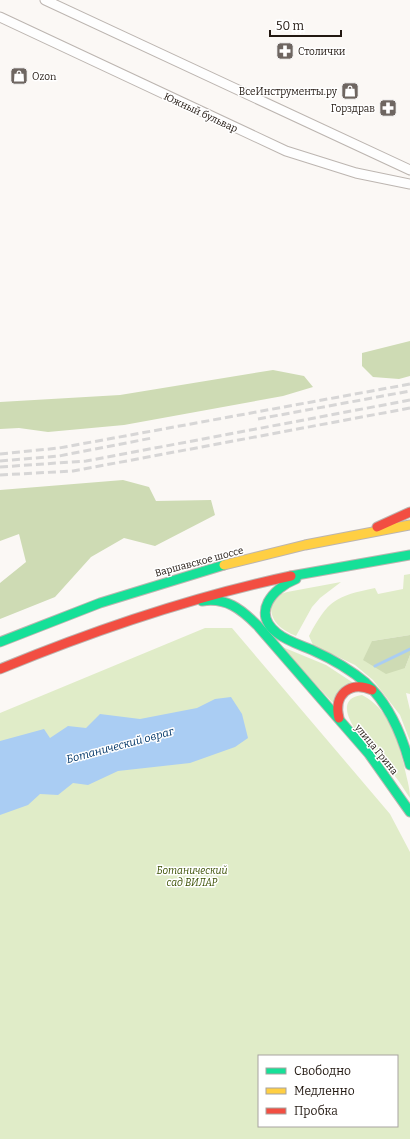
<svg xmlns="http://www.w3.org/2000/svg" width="410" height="1139" viewBox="0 0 410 1139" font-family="Bitter,serif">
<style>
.green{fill:#e0ecc8;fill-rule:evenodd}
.forest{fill:#cedbb4}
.water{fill:#aacdf3}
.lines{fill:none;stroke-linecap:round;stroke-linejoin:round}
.stream{stroke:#aacdf3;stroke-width:3}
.street-casing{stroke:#bcb5b0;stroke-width:11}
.fast-casing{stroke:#bcb5b0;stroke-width:11}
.slow-casing{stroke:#bcb5b0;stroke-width:11}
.jam-casing{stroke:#bcb5b0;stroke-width:11}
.street{stroke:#fefefe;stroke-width:9}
.fast{stroke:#16e098;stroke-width:9}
.slow{stroke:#ffcf43;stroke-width:9}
.jam{stroke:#f24e42;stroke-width:9}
.rail{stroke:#d7d6d6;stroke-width:3;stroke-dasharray:8 4;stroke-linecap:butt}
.labels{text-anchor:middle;stroke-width:3;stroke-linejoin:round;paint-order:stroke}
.poi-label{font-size:10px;fill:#221811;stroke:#fff;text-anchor:start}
.street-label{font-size:10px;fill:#221811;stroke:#fff}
.park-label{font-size:10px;font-style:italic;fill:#3a4f00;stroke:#fff}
.water-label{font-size:11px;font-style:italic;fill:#003567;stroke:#fff}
</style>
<rect width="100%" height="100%" fill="#fbf8f5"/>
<!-- green -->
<g class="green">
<path d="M410,574V635L372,641L405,668L410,655V694L406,693L410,710V741L400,715L373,680L355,665L313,645L309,636C328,600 336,596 375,588L378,594L403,589L404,575Z"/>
<path d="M341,582L320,598L312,607L296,636C282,630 270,622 271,605L281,594L287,592Z"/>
<path d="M205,628H232L390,814L410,852V1139H0V713ZM259,1056H397V1126H259Z"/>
<polygon points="280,646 326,665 355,684 334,704"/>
<path d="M362,695C389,709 397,738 404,765C406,776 410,787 410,798C405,791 400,782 394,775C383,763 318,701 362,695Z"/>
</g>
<!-- forest -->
<g class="forest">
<polygon points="410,341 410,376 399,379 373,377 362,366 362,353"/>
<polygon points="273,370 304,376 313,387 283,396 124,425 48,432 19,428 0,429 0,402 120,395"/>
<polygon points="123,480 149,487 156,501 211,500 215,515 155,546 124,538 91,557 55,597 0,619 0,583 26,562 19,534 0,541 0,490"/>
<polygon points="410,635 410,655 405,668 386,674 363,660 372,641"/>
</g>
<!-- water -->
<polygon class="water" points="231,697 242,714 248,738 235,747 190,763 118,771 88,785 73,783 58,795 40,794 28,805 0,815 0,741 44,729 50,738 68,726 86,728 100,714 140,719 197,708 215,699"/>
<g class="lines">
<!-- stream -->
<polyline class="stream" points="375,666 410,649"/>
<defs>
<g id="street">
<polyline points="45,0 410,170"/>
<polyline points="0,17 286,151 356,173 410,184"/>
</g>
<g id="fast">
<polyline points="291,576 410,555"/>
<path d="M296,579C273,588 251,613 277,633C287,641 300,645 312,650C332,659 350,669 366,683C390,705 402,735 410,765"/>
<path d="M202,601C226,597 241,609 257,625L369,754L410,812"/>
<polyline points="0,642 100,603 224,565"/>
</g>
<polyline id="slow" points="224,565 305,545 410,525"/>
<g id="jam">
<polyline points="377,527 410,512"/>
<path d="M0,669C95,630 191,597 291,576"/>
<path d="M339,718C333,695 350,680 372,690"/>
</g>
</defs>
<!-- street casing -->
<use href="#street" class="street-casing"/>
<!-- fast casing -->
<use href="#fast" class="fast-casing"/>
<!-- slow casing -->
<use href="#slow" class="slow-casing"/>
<!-- jam casing -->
<use href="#jam" class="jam-casing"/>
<!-- street -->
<use href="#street" class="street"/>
<!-- fast -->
<use href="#fast" class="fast"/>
<!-- slow -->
<use href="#slow" class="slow"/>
<!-- jam -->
<use href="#jam" class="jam"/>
<!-- rail -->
<g class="rail">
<polyline points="258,419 410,391"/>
<polyline points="0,454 59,448 410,384"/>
<polyline points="0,461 59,456 152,438"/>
<polyline points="0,467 86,461 410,400"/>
<polyline points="0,475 73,471 410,408"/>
</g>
</g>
<!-- icons -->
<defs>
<symbol id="pharmacy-square" viewBox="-11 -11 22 22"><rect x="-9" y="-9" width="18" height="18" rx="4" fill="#6e6661" stroke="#fff"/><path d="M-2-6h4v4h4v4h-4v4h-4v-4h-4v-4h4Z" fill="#fff"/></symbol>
<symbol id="shop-square" viewBox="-11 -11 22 22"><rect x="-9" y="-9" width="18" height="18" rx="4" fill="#6e6661" stroke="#fff"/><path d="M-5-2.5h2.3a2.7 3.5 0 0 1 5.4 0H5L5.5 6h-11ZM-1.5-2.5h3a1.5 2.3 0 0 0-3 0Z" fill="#fff"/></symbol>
</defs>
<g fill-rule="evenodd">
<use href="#pharmacy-square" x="275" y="41" width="20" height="20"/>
<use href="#shop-square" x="9" y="66" width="20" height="20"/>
<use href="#shop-square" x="340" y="81" width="20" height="20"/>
<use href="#pharmacy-square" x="378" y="98" width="20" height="20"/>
</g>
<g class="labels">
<!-- poi labels -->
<g class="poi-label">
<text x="298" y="55">Столички</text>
<text x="32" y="80">Ozon</text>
<text x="337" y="95" text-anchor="end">ВсеИнструменты.ру</text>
<text x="375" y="112" text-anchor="end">Горздрав</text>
</g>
<!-- street labels -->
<g class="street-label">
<text transform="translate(201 112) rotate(25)" y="4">Южный бульвар</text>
<text transform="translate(199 561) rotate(-15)" y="4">Варшавское шоссе</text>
<text transform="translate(377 749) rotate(51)" y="4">улица Грина</text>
</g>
<!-- park labels -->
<g class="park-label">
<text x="192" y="874">Ботанический<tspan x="192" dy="12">сад ВИЛАР</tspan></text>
</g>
<!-- water labels -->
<g class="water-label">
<text transform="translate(120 745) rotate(-15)" y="4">Ботанический овраг</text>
</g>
</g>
<!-- legend -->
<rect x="258" y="1055" width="140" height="72" fill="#ffffff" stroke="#a7a3a0"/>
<rect x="266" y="1068" width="20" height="6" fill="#16e098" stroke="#a7a3a0"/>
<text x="294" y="1075" font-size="12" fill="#221811">Свободно</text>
<rect x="266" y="1088" width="20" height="6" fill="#ffcf43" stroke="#a7a3a0"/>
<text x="294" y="1095" font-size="12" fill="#221811">Медленно</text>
<rect x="266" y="1108" width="20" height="6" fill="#f24e42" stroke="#a7a3a0"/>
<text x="294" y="1115" font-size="12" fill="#221811">Пробка</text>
<!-- scale -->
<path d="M270 30v6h71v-6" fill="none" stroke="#221811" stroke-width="2"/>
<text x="276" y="30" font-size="12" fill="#221811" stroke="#ffffff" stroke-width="3" paint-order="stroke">50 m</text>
</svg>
